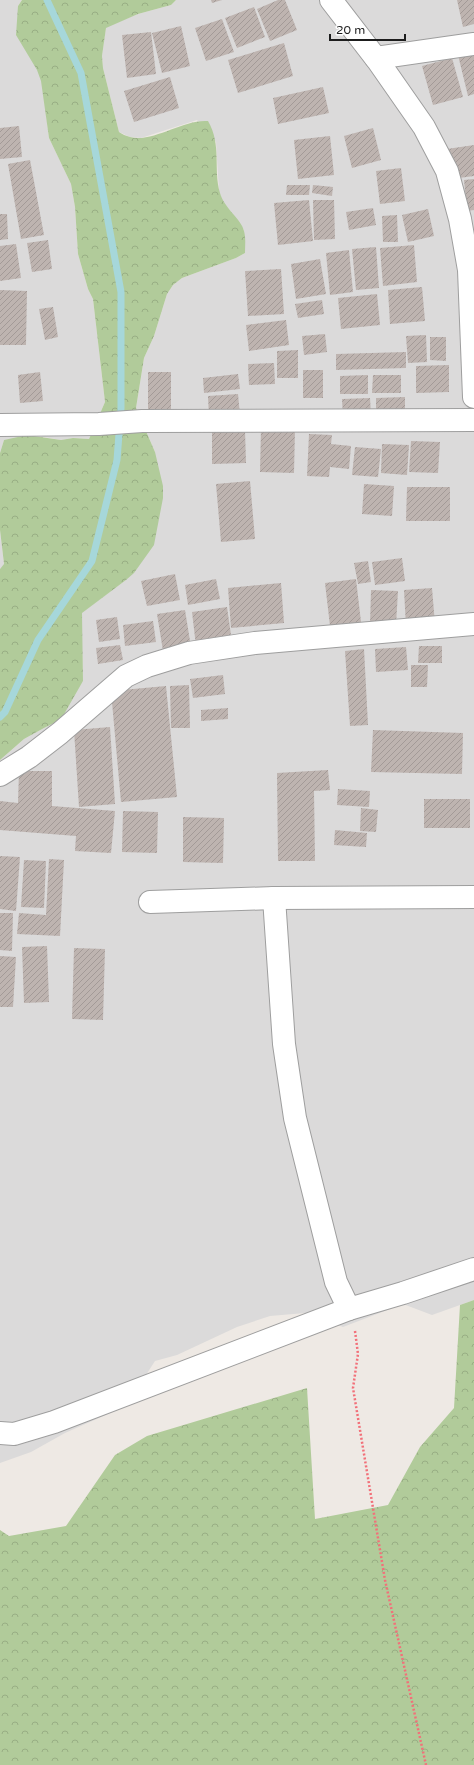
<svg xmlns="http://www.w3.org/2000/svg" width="474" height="1765" viewBox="0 0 474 1765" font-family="'Varela Round',sans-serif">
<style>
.residential{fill:#dbdada}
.forest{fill:url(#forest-crowns)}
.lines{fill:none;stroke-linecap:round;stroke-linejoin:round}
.stream{stroke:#a6d7da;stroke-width:7}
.building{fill:url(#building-hatch)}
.minor-casing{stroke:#9e9e9e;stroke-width:24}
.path{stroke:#f27079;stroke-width:2.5;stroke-dasharray:2 2;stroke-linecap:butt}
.minor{stroke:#fff;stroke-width:22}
</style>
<defs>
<pattern id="forest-crowns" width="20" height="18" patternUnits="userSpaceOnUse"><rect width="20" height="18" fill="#b1cb9a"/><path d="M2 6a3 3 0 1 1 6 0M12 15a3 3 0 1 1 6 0" fill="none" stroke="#98ae84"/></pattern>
<pattern id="building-hatch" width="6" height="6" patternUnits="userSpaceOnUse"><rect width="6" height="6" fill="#beb4b0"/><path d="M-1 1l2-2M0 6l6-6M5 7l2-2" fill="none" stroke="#a39a97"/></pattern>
</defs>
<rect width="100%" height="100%" fill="#eee9e4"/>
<!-- residential -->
<g class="residential">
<polygon points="0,0 22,0 18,6 42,81 49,138 71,184 75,207 78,254 88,289 93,299 105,402 89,439 73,438 61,440 38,436 4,440 0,453"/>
<polygon points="176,0 474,0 474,1300 432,1315 403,1304 343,1327 305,1313 270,1316 237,1327 177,1355 155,1361 126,1406 65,1433 31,1452 0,1463 0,760 24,739 44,728 54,723 83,681 81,613 126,580 139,564 155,452 136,408 144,358 154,336 167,294 173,285 182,278 236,258 245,253 244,230 223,202 219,192 216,142 197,120 141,138 130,137 119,132 103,68 102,56 106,27 138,14 171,5"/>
<polygon points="0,530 4,565 0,569"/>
</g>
<!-- forest -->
<g class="forest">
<path d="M22,0H176L171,5L138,14L106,28L102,56L103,68L119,132C122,134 126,136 130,137C153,143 183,119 208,121C222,145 213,169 220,193C224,208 242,220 244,231C246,238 245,246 245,253L236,258L182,278L173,285L167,294L154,336L144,358L136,408L155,452L163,486V498L154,545L134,573L126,580L82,613L83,681L63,716L54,723L44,728L24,739L0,760V569L4,564L0,530V453L4,440L27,435L61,440L73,438L89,439L105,402L93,299L88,289L78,254L75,207L71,184L49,138L41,81L37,70L16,35L18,6Z"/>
<polygon points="474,1300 474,1765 0,1765 0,1530 9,1536 66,1526 115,1455 147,1436 307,1388 315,1519 388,1505 420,1447 454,1408 460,1305"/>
</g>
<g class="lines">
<!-- stream -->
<polyline class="stream" points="0,717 5,712 38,640 92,561 117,460 121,408 121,292 81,73 47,0"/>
</g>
<!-- building -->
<g class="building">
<polygon points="211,0 222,0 212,3"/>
<polygon points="278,0 285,0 297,30 270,41 257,9"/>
<polygon points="457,0 474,0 474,24 463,27"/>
<polygon points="254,7 265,37 237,48 225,18"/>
<polygon points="222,19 234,52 206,61 195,28"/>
<polygon points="181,26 190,66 162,73 152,33"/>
<polygon points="151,32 156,74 127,78 122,35"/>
<polygon points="284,43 293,76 238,93 228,60"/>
<polygon points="474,51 474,94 468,96 458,55"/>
<polygon points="452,58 463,97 433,105 422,66"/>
<polygon points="170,77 179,108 134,122 124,91"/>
<polygon points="323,87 329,113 278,124 273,98"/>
<polygon points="19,126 22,157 0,159 0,128"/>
<polygon points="373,128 381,160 352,168 344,136"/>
<polygon points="330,136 334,175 298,179 294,140"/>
<polygon points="474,145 474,176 451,179 447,149"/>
<polygon points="30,160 44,235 21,239 8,164"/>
<polygon points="401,168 405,201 380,204 376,171"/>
<polygon points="474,179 474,210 467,211 464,180"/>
<polygon points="287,185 310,185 309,195 286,195"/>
<polygon points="313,185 333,187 332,196 312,193"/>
<polygon points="309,200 313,241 278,245 274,203"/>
<polygon points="313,200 334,200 335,239 314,240"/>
<polygon points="373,208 376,225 349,230 346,212"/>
<polygon points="428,209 434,236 408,242 402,215"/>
<polygon points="0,214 7,214 8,239 0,240"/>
<polygon points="397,215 398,242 383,242 382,216"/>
<polygon points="48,240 52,269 32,272 27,243"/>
<polygon points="16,244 21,278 0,281 0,246"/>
<polygon points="414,245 417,282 383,286 380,248"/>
<polygon points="376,247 379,288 356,290 352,249"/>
<polygon points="349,250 353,292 330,295 326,253"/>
<polygon points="320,259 326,294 296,299 291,264"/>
<polygon points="281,269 284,314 248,316 245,271"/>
<polygon points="422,287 425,321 390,324 388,290"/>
<polygon points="0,290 27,291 26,345 0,345"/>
<polygon points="377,294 380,325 341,329 338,298"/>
<polygon points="322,300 324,314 298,318 295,304"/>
<polygon points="53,307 58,337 45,340 39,309"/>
<polygon points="286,320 289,345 249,351 246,325"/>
<polygon points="325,334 327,352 304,355 302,336"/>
<polygon points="426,335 427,362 408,363 406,336"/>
<polygon points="430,337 446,337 446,361 430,360"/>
<polygon points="298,350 298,378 277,378 277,351"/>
<polygon points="406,352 406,368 336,370 336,354"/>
<polygon points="274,363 275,384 249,385 248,364"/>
<polygon points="449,365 449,392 416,393 416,366"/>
<rect x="303" y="370" width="20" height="28"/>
<polygon points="40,372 43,401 20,403 18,375"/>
<polygon points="148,372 171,372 171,417 148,416"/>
<polygon points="238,374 240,389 204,393 203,378"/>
<polygon points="368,375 368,394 340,394 340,376"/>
<polygon points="373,375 401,375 401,393 372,393"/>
<polygon points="238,394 240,415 209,418 208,396"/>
<polygon points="405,397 405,415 376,416 376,398"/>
<polygon points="370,398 371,415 343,417 342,399"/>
<polygon points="261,428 295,429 294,473 260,472"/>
<polygon points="245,431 246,463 212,464 212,432"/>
<polygon points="309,434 332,435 331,444 351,446 349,469 330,467 329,477 307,476"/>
<polygon points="411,441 440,442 438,473 409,472"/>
<polygon points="382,444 409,445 407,475 381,473"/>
<polygon points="355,447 381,449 378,477 352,475"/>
<polygon points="250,481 255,539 221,542 216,484"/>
<polygon points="364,484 394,486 392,516 362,514"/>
<polygon points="407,487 450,487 450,521 406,521"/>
<polygon points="402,558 405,581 375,585 372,562"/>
<polygon points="368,561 371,582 358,584 354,563"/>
<polygon points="175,574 180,600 147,606 141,581"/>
<polygon points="216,579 220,599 188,605 185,585"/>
<polygon points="356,579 361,622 330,626 325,583"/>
<polygon points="281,583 284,623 231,628 228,588"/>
<polygon points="432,588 435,624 406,626 404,590"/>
<polygon points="371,590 398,591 396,625 370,625"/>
<polygon points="227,607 232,642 196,646 192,612"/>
<polygon points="185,610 191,647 163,651 157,614"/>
<polygon points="117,617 120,639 99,642 96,620"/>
<polygon points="153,621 156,642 125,646 123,625"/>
<polygon points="120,645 123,660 98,664 96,648"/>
<polygon points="419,646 442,646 442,663 418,663"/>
<polygon points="406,647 408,670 376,672 375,649"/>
<polygon points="364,649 368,725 350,726 345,651"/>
<polygon points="411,665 428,665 427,687 411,687"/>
<polygon points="223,675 225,694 193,698 190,679"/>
<polygon points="189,685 190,728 171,728 170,686"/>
<polygon points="166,686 177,797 121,802 111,691"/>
<polygon points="228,708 228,719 201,721 201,710"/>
<polygon points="110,727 115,804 79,807 74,730"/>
<polygon points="373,730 463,733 462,774 371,772"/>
<polygon points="328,770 330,790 314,791 315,861 278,861 277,773"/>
<polygon points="19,771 52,771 52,806 115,811 111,853 75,851 76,836 0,830 0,801 18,803"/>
<polygon points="338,789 370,791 369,807 337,805"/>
<rect x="424" y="799" width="46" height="29"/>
<polygon points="361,808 378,810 376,832 360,831"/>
<polygon points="123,811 158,812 157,853 122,852"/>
<polygon points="183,817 224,818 223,863 183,862"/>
<polygon points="335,830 367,833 366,847 334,845"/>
<polygon points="0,856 20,857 16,911 0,909"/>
<polygon points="49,859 64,860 60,936 17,934 19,913 46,915"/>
<polygon points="24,860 46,861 44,908 21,907"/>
<polygon points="0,913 13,913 12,951 0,950"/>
<polygon points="47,946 49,1002 24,1003 22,947"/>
<polygon points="74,948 105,949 103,1020 72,1019"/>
<polygon points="0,956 16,957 13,1007 0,1007"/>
</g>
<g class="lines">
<defs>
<g id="minor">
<polyline points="331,0 378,61 424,127 447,171 460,219 469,270 474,397"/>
<polyline points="376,58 474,44"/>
<polyline points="0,425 99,424 142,421 474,420"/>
<polyline points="0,775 29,757 60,733 126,676 147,666 189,653 255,643 474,624"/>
<polyline points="274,898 284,1044 295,1118 336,1282 349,1309 403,1293 474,1269"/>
<polyline points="150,902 274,898 474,897"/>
<polyline points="0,1433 14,1434 54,1422 349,1309"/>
</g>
</defs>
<!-- minor casing -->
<use href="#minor" class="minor-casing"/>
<!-- path -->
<polyline class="path" points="355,1331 358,1354 353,1388 385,1580 426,1765"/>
<!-- minor -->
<use href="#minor" class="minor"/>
</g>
<!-- scale -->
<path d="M330 34v6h75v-6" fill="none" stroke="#1d1d1d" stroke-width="2"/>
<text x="336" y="34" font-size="12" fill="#1d1d1d" stroke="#ffffff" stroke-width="3" paint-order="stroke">20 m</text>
</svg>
